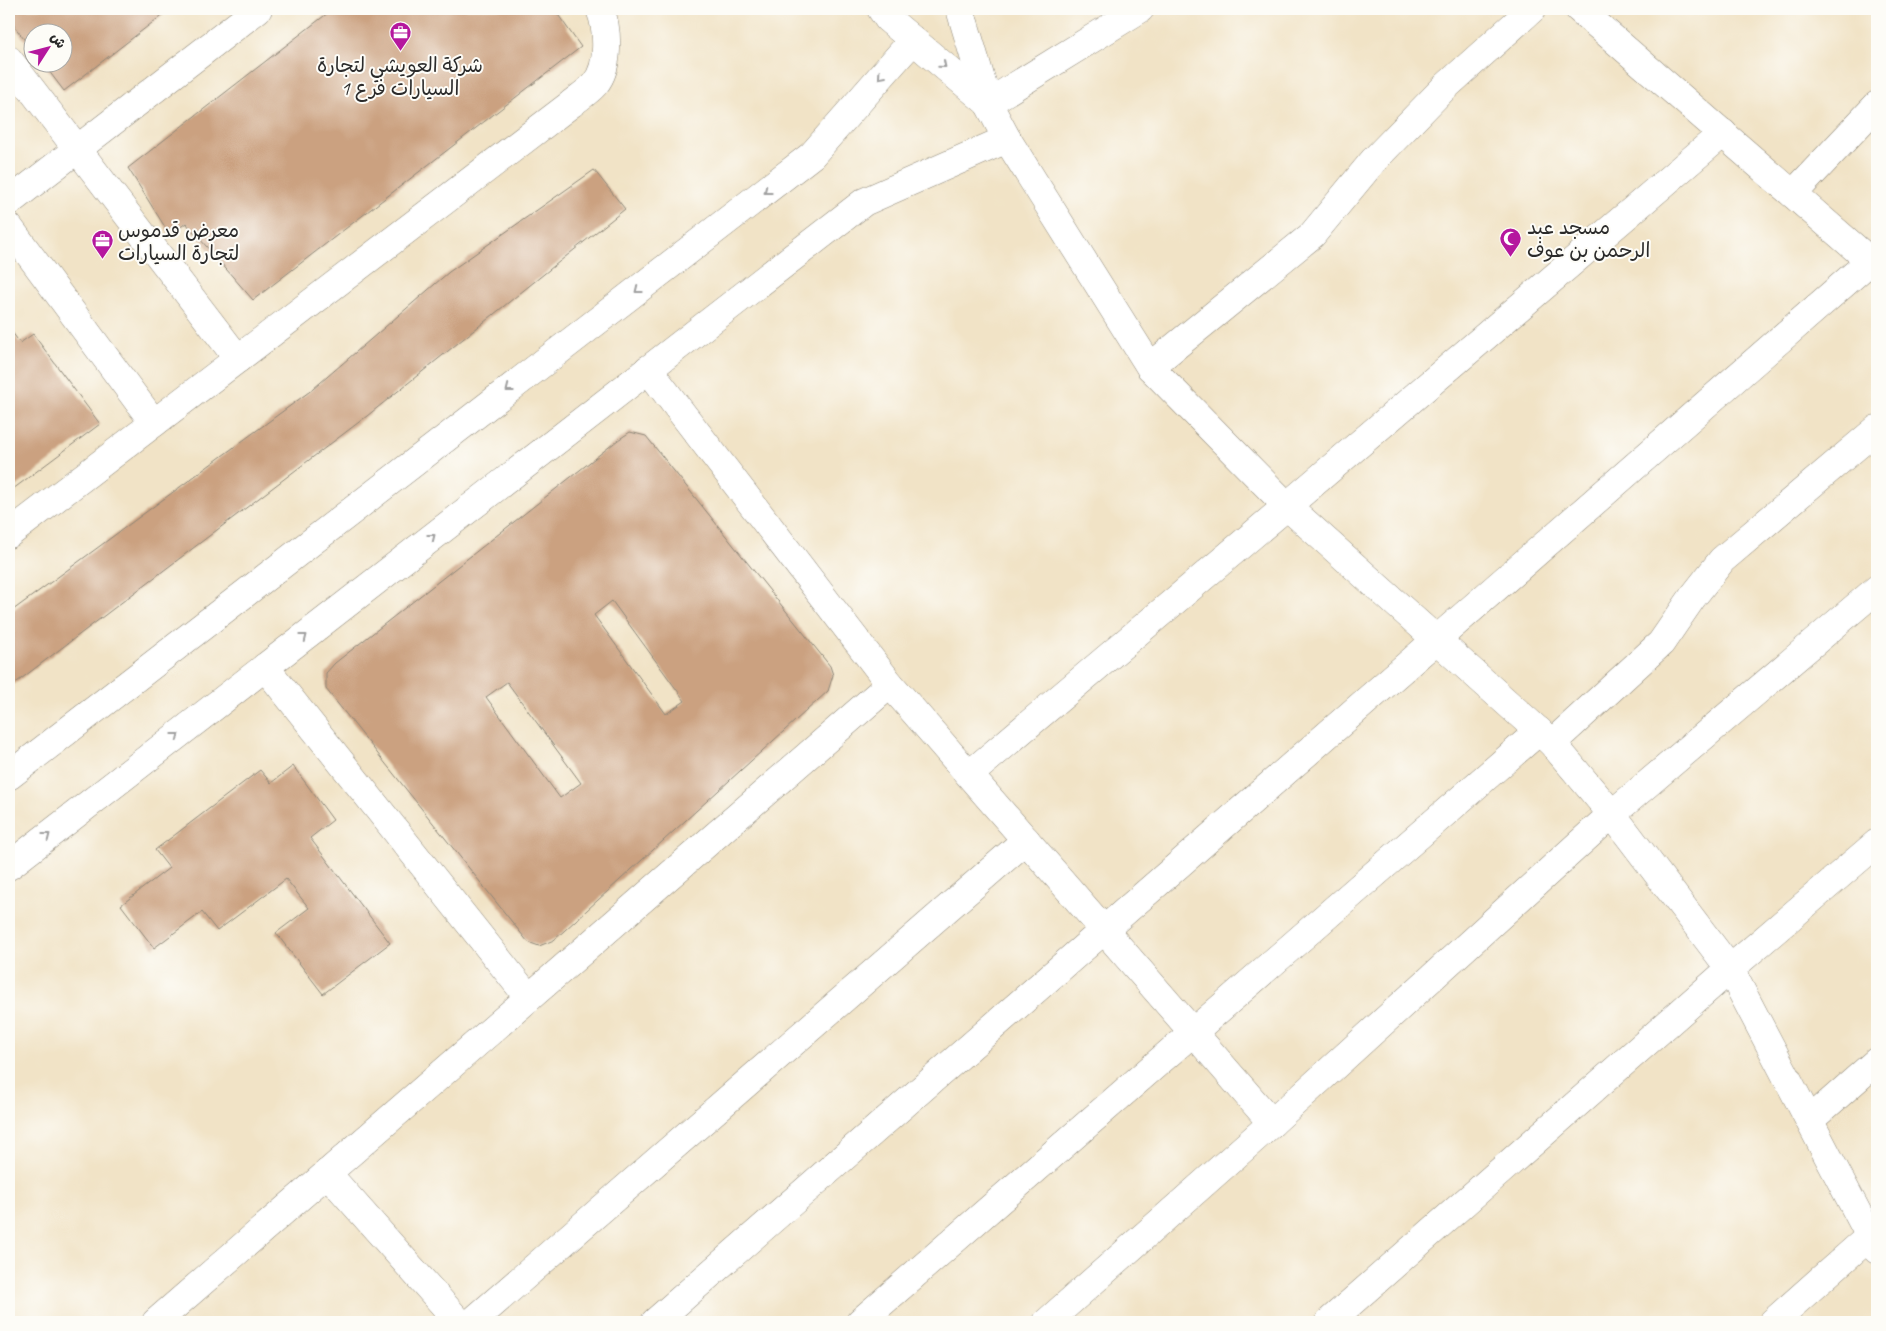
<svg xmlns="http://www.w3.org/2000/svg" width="1886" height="1331" viewBox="0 0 1886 1331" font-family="Caveat,'Playpen Sans Arabic',sans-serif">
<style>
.building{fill:#cba180;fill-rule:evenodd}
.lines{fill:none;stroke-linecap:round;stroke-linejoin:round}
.minor-casing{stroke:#8e8778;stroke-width:29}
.tertiary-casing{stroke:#8e8778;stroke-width:29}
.secondary-casing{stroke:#8e8778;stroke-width:29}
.minor{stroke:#fff;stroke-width:28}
.tertiary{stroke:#fff;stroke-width:28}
.secondary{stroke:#fff;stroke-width:28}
.oneway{stroke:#a0a0a0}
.labels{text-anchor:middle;stroke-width:4;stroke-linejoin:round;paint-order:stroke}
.poi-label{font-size:20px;fill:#2b2b2b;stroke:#fdfcf7;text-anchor:start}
</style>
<rect width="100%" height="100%" fill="#fdfcf7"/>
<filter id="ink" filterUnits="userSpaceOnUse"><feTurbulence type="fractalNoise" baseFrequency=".02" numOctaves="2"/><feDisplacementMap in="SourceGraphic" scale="10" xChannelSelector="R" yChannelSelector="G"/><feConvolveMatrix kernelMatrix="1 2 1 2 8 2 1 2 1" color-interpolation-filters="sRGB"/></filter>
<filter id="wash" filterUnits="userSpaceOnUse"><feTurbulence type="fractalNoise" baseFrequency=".0096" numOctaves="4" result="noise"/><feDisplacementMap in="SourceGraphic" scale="20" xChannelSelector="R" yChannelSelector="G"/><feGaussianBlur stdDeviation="1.12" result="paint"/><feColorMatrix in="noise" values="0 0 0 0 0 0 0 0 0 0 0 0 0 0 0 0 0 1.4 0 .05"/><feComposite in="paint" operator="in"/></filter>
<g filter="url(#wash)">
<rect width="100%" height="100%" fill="#f1e3c6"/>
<g id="blocks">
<g class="building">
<path d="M9 9H170L64 91 42 62H62V32H32V50L9 19Z"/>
<path d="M333 9H554L581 47 253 300 186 223 170 235 128 168Z"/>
<path d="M594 170 625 209 367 416 9 688V613L313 389 449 272Z"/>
<path d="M9 328 20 343 33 334 100 424 9 492Z"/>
<path d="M630 432 646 436 830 666 833 675 828 691 554 940 539 946 528 942 326 689V673L335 663 618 440ZM612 601 685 701 666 714 594 615ZM507 682 581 783 560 798 486 697Z"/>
<path d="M293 766 333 820 310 838 390 943 323 994 276 933 309 908 286 879 217 931 202 912 154 948 121 905 169 868 155 850 260 770 271 783Z"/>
</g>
</g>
</g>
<g filter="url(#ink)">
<use href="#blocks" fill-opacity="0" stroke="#8e8778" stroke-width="1"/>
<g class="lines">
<defs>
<g id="minor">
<path d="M1579 9 1877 267"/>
<path d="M9 60 238 359"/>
<path d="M988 103 1140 9"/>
<path d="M1793 194 1877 105"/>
<path d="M9 202 258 9"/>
<path d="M9 227 154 423"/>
<path d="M1150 367 1312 235 1374 160 1443 89 1532 9"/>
<path d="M648 369 890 684 1272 1123"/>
<path d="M9 534 571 104C578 98 588 92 595 84 610 66 608 29 600 9"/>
<path d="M265 667 529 998"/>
<path d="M1552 743 1661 643 1692 598 1722 560 1877 429"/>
<path d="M970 774 1287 506 1723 133"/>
<path d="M9 776 812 155 913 40"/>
<path d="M9 866 864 202 1007 139"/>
<path d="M1810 1120 1877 1061"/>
<path d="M327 1173 459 1322"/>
<path d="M156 1322 890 684"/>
<path d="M472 1322 1026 840"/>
<path d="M655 1322 1870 261"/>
<path d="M860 1322 1539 731"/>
<path d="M1047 1322 1272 1123 1612 814 1877 589"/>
<path d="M1329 1322 1730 969 1877 843"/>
</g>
<path id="tertiary" d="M1773 1322 1870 1236"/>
<g id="secondary">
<path d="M881 9 888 19 988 103"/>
<path d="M960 9 988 103 1007 139 1150 367 1287 506 1552 743 1612 814 1730 969 1877 1250"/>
</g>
</defs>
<use href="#minor" class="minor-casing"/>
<use href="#tertiary" class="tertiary-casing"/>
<use href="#secondary" class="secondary-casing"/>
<use href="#minor" class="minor"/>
<use href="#tertiary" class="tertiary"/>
<use href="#secondary" class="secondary"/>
</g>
<defs><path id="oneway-chevron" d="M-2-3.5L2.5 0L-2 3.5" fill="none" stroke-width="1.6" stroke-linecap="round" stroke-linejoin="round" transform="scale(1.25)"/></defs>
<g class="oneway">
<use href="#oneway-chevron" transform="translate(943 65) rotate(40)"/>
<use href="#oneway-chevron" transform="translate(881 76) rotate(131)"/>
<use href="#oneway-chevron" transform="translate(767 191) rotate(142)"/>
<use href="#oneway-chevron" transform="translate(638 290) rotate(142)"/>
<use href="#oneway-chevron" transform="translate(509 389) rotate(142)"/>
<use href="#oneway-chevron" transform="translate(432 537) rotate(-38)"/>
<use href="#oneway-chevron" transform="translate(304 637) rotate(-38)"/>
<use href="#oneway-chevron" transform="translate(176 736) rotate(-38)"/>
<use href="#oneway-chevron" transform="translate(47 836) rotate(-38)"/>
</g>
</g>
<defs>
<symbol id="office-pin" viewBox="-11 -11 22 30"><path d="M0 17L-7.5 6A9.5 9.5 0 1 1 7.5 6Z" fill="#b5179e" stroke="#fdfcf7"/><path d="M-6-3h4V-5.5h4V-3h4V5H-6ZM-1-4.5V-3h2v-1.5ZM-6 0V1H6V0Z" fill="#fff"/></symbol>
<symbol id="mosque-pin" viewBox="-11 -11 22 30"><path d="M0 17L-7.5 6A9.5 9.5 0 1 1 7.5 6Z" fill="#b5179e" stroke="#fdfcf7"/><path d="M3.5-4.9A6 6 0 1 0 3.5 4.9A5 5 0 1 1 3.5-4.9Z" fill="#fff"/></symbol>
</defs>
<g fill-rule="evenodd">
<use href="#office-pin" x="388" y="20" width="25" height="34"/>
<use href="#mosque-pin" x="1498" y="226" width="25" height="34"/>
<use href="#office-pin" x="90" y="228" width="25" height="34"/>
</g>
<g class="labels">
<g class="poi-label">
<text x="400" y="72" text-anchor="middle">شركة العويشي لتجارة<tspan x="400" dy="23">السيارات فرع 1</tspan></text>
<text x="1527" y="234">مسجد عبد<tspan x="1527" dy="23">الرحمن بن عوف</tspan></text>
<text x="118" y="237">معرض قدموس<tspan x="118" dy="23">لتجارة السيارات</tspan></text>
</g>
</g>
<rect width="1886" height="1331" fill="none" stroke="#fdfcf7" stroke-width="30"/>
<g transform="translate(48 48) rotate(54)"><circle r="24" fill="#fdfcf7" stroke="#a9a8a5"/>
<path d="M0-4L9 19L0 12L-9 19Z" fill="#b5179e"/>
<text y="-8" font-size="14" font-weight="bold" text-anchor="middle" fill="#2b2b2b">ش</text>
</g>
</svg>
